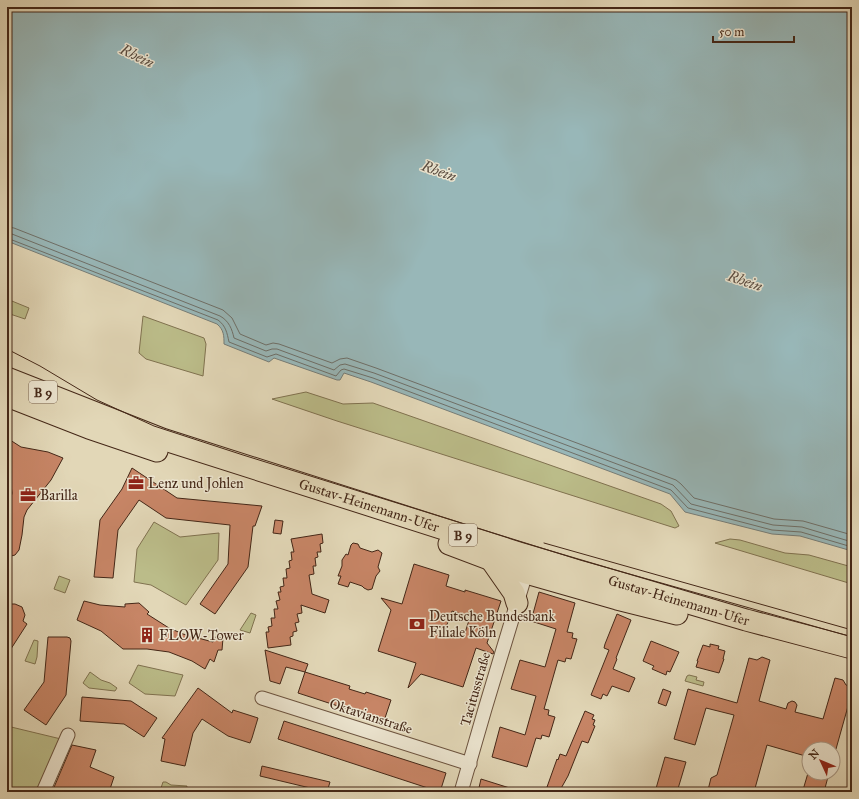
<svg xmlns="http://www.w3.org/2000/svg" width="859" height="799" viewBox="0 0 859 799" font-family="'IM FELL Great Primer',serif">
<style>
.green{fill:#bbbc89;stroke:#807250}
.water{fill:#98b7b8;stroke:#767d78}
.lines{fill:none;stroke-linecap:round;stroke-linejoin:round}
.shore{stroke:#6e6f68;stroke-width:1}
.building{fill:#c78566;stroke:#442717;fill-rule:evenodd}
.minor-casing{stroke:#6c533f;stroke-width:15}
.primary-casing{stroke:#442717;stroke-width:23}
.minor{stroke:#ece5d0;stroke-width:13}
.primary{stroke:#e2d7b7;stroke-width:21}
.tram{stroke:#442717;stroke-width:1}
.labels{text-anchor:middle;stroke-width:3;stroke-linejoin:round;paint-order:stroke}
.shield{fill:#ece5d0;stroke:#76604e;stroke-width:1}
.shield-label{font-size:13px;font-weight:bold;fill:#442717}
.poi-label{font-size:14px;fill:#442717;stroke:#ece5d0;text-anchor:start}
.street-label{font-size:14px;fill:#442717;stroke:#ece5d0}
.water-label{font-size:15px;font-style:italic;fill:#594b3f;stroke:#ece5d0}
</style>
<rect width="100%" height="100%" fill="#e2d7b7"/>
<filter id="stains"><feTurbulence type="fractalNoise" baseFrequency=".005" numOctaves="4"/><feColorMatrix values="0 0 0 0 .2 0 0 0 0 .09 0 0 0 0 .02 0 0 0 .5 -.17"/></filter>
<radialGradient id="worn" r=".72"><stop offset=".6" stop-color="#630" stop-opacity="0"/><stop offset="1" stop-color="#630" stop-opacity=".3"/></radialGradient>
<g class="green">
<path d="M7 299 29 308 25 319 7 313Z"/>
<path d="M143 316 204 338 206 344 203 376 146 359 139 353Z"/>
<path d="M306 392 343 404 373 403 661 504 671 511 679 526 675 528 337 421 272 399Z"/>
<path d="M154 522 180 537 219 533 218 560 186 605 151 585 134 582 137 549Z"/>
<path d="M730 539 740 540 785 553 809 555 852 567V584L715 543Z"/>
<path d="M59 576 70 580 65 593 54 589Z"/>
<path d="M251 613 256 615 250 633 240 630Z"/>
<path d="M34 640 38 641 37 657 35 664 25 661Z"/>
<path d="M138 665 183 675 175 696 145 694 129 683Z"/>
<path d="M90 672 101 680 110 683 117 688 115 691 89 688 83 683Z"/>
<path d="M689 675 697 677 696 680 704 682 703 686 685 681 687 676Z"/>
<path d="M7 726 61 739 39 792H7Z"/>
<path d="M163 782H166L171 785 187 786 186 792 161 788Z"/>
</g>
<path class="water" d="M7 7H852V551L800 536 772 534 685 512 670 494 371 382 344 373 340 380H337L274 358 269 362 224 344C224 336 224 330 217 324L7 241Z"/>
<g class="lines">
<g class="shore">
<path d="M7 227 14 228 223 310 232 318 240 334 266 345 273 343 279 344 332 363 340 359 347 358 376 368 676 480 681 484 694 498 774 519 803 521 852 535"/>
<path d="M7 233 12 234 220 316C229 321 232 329 234 338L266 351 272 349H277L334 370 340 365 345 364 374 373 673 485 691 504 773 525 802 527 852 542"/>
<path d="M7 238 218 320C226 326 227 333 229 342L267 357 276 354 336 376 341 370 344 369 373 378 671 490 688 508 772 530 801 532 852 547"/>
</g>
</g>
<g class="building">
<path d="M7 438 21 447 48 452 63 458 51 480 27 510 24 517 22 535 19 550 15 555 7 557V503L11 498 12 493 11 485 7 478Z"/>
<path d="M132 468 177 498 262 506 255 526H253L248 567 215 614 200 604 228 564 230 525 166 518 139 500 118 530 113 578 94 577 100 520 122 489Z"/>
<path d="M275 520 283 521 281 534 273 533Z"/>
<path d="M322 534 323 543 320 544 321 552H317L318 557 315 558 316 566H313L314 574 309 575 312 594 329 600 325 613 301 605 302 613 297 614 299 622 295 623 297 631 293 632V636L290 637 291 645 268 648 266 632H269L268 627 272 626 271 618H275L274 609H278L276 601 280 600 278 592H281L280 587 284 586 283 578H287L286 569 290 568 289 561 292 560 291 552H294L291 539Z"/>
<path d="M353 543 358 544 360 548 372 552 378 550 382 553 378 567 380 571 376 576 372 589 368 590 364 588 362 586 350 582 348 587 338 584 341 576H338L342 566V560L346 554 348 555 351 545Z"/>
<path d="M414 564 449 575 446 586 465 592V590L501 601 487 643 494 652 493 654 476 648 463 687 421 674 408 688 416 663 378 651 391 610 381 598 402 604ZM452 611 470 617 464 636 445 630Z"/>
<path d="M539 592 575 603 567 632 573 633 572 638 577 639 571 659 566 658 565 662 558 660 544 709 549 710 548 715 555 717 549 737 542 735 541 739 536 738 527 767 492 757 500 727 525 735 536 696 511 689 520 660 545 667 556 629 531 621Z"/>
<path d="M84 601 100 605 125 607V604L139 603 149 612 147 614 169 628 183 634 213 642 214 637 223 638 222 650H218L214 662 210 659 205 669 192 661 169 652 147 649H123L101 631 77 620Z"/>
<path d="M7 604H15L22 607 25 615 23 621 27 624 7 655Z"/>
<path d="M617 614 631 620 616 658 617 659 613 669 635 678 629 692 612 686 607 696 603 694 601 699 591 695 609 650 604 648 605 644Z"/>
<path d="M48 637H67L70 638 71 641 66 695 46 725 24 710 44 682Z"/>
<path d="M651 641 679 652 670 672 667 671 666 675 652 669 654 666 643 661Z"/>
<path d="M710 644 719 646 718 649 725 651 723 659H724L719 673 696 667 698 661H697L703 645 710 647Z"/>
<path d="M265 650 308 664 305 672 350 686 349 689 365 694 366 692 391 700 384 721 298 693 305 672 286 667 280 684 270 681Z"/>
<path d="M762 657 770 660 759 701 786 709 788 703 792 701 795 702 797 705 795 712 823 719 835 678 843 680 846 685 852 687V692L836 749H809V757L767 745 754 792H716L708 790 711 778 717 775 734 715 706 708 695 745 674 739 688 689 737 703 749 658 757 660Z"/>
<path d="M198 688 232 713 233 710 258 718 252 738 250 743 228 736 202 719 193 733 185 766 161 761 165 739 162 738Z"/>
<path d="M663 689 671 692 666 706 658 703Z"/>
<path d="M82 697 131 701 157 718 144 737 124 724 80 721Z"/>
<path d="M585 711 594 715 592 719 595 720 593 725 595 726 588 743 582 741 568 776 559 792 547 787 557 759 558 760 560 754 566 756Z"/>
<path d="M284 721 446 773 440 792 278 739Z"/>
<path d="M72 745 96 750 90 767 114 777 109 792H52Z"/>
<path d="M665 757 686 762 677 792H655Z"/>
<path d="M262 766 330 782 327 792 260 776Z"/>
<path d="M808 773H829L824 792 817 790 812 792 803 790Z"/>
<path d="M481 779 516 790V792H478Z"/>
</g>
<g class="lines">
<defs>
<g id="minor">
<path d="M262 698 470 764"/>
<path d="M43 792 68 735"/>
<path d="M461 792 485 709 526 573"/>
</g>
<g id="primary">
<path id="s1" d="M7 378 162 439 519 553 746 620 852 648"/>
<path d="M7 396 89 428 157 451"/>
<path d="M449 544 526 573 617 599 677 614"/>
<path d="M491 560 514 593 517 603"/>
</g>
</defs>
<use href="#minor" class="minor-casing"/>
<use href="#primary" class="primary-casing"/>
<use href="#minor" class="minor"/>
<use href="#primary" class="primary"/>
<g class="tram">
<path d="M7 349 40 366 97 400 154 426 243 455 580 560 852 637"/>
<path d="M544 543 852 630"/>
</g>
</g>
<defs>
<symbol id="office-bare" viewBox="-9 -9 18 18"><path d="M-6-3h4V-5.5h4V-3h4V5H-6ZM-1-4.5V-3h2v-1.5ZM-6 0V1H6V0Z" fill="#8f2418" stroke="#ece5d0" stroke-width="2.5" paint-order="stroke"/></symbol>
<symbol id="bank-bare" viewBox="-9 -9 18 18"><path d="M-6-4H6V4H-6ZM0-2.3a2.3 2.3 0 1 0 0 4.6a2.3 2.3 0 1 0 0-4.6Z" fill="#8f2418" stroke="#ece5d0" stroke-width="2.5" paint-order="stroke"/></symbol>
<symbol id="building-bare" viewBox="-9 -9 18 18"><path d="M-4-6H4V6H1V3H-1V6H-4ZM-2.5-4.3h1.7v1.8h-1.7ZM.8-4.3h1.7v1.8H.8ZM-2.5-1h1.7V.8h-1.7ZM.8-1h1.7V.8H.8Z" fill="#8f2418" stroke="#ece5d0" stroke-width="2.5" paint-order="stroke"/></symbol>
</defs>
<g fill-rule="evenodd">
<use href="#office-bare" x="125" y="472" width="22" height="22"/>
<use href="#office-bare" x="17" y="484" width="22" height="22"/>
<use href="#bank-bare" x="406" y="613" width="22" height="22"/>
<use href="#building-bare" x="136" y="624" width="22" height="22"/>
</g>
<g class="labels">
<g class="shield">
<rect x="29" y="381" width="28" height="22" rx="3"/>
<rect x="449" y="524" width="28" height="22" rx="3"/>
</g>
<g class="shield-label">
<text x="43" y="397">B 9</text>
<text x="463" y="540">B 9</text>
</g>
<g class="poi-label">
<text x="148" y="488">Lenz und Johlen</text>
<text x="40" y="500">Barilla</text>
<text x="429" y="621">Deutsche Bundesbank<tspan x="429" dy="16">Filiale Köln</tspan></text>
<text x="159" y="640">FLOW-Tower</text>
</g>
<g class="street-label">
<text dy="5" stroke="none"><textPath href="#s1" startOffset="384">Gustav-Heinemann-Ufer</textPath></text>
<text dy="5" stroke="none"><textPath href="#s1" startOffset="708">Gustav-Heinemann-Ufer</textPath></text>
<text transform="translate(475 689) rotate(-74)" y="5">Tacitusstraße</text>
<text transform="translate(371 716) rotate(18)" y="5">Oktavianstraße</text>
</g>
<g class="water-label">
<text transform="translate(137 56) rotate(26)" y="5">Rhein</text>
<text transform="translate(439 171) rotate(20)" y="5">Rhein</text>
<text transform="translate(745 281) rotate(19)" y="5">Rhein</text>
</g>
</g>
<rect width="859" height="799" fill="none" stroke="#e2d7b7" stroke-width="24"/>
<rect x="8" y="8" width="843" height="783" fill="none" stroke="#442717" stroke-width="2"/>
<rect x="12" y="12" width="835" height="775" fill="none" stroke="#442717"/>
<g transform="translate(821 761) rotate(314)"><circle r="19" fill="#ece5d0" stroke="#a99986"/>
<path d="M0-3L7 15L0 10L-7 15Z" fill="#8f2418"/>
<text y="-6" font-size="11" font-weight="bold" text-anchor="middle" fill="#442717">N</text>
</g>
<path d="M713 36v6h81v-6" fill="none" stroke="#442717" stroke-width="2"/>
<text x="719" y="36" font-size="12" fill="#442717" stroke="#ece5d0" stroke-width="3" paint-order="stroke">50 m</text>
<rect width="100%" height="100%" filter="url(#stains)"/>
<rect width="100%" height="100%" fill="url(#worn)"/>
</svg>
